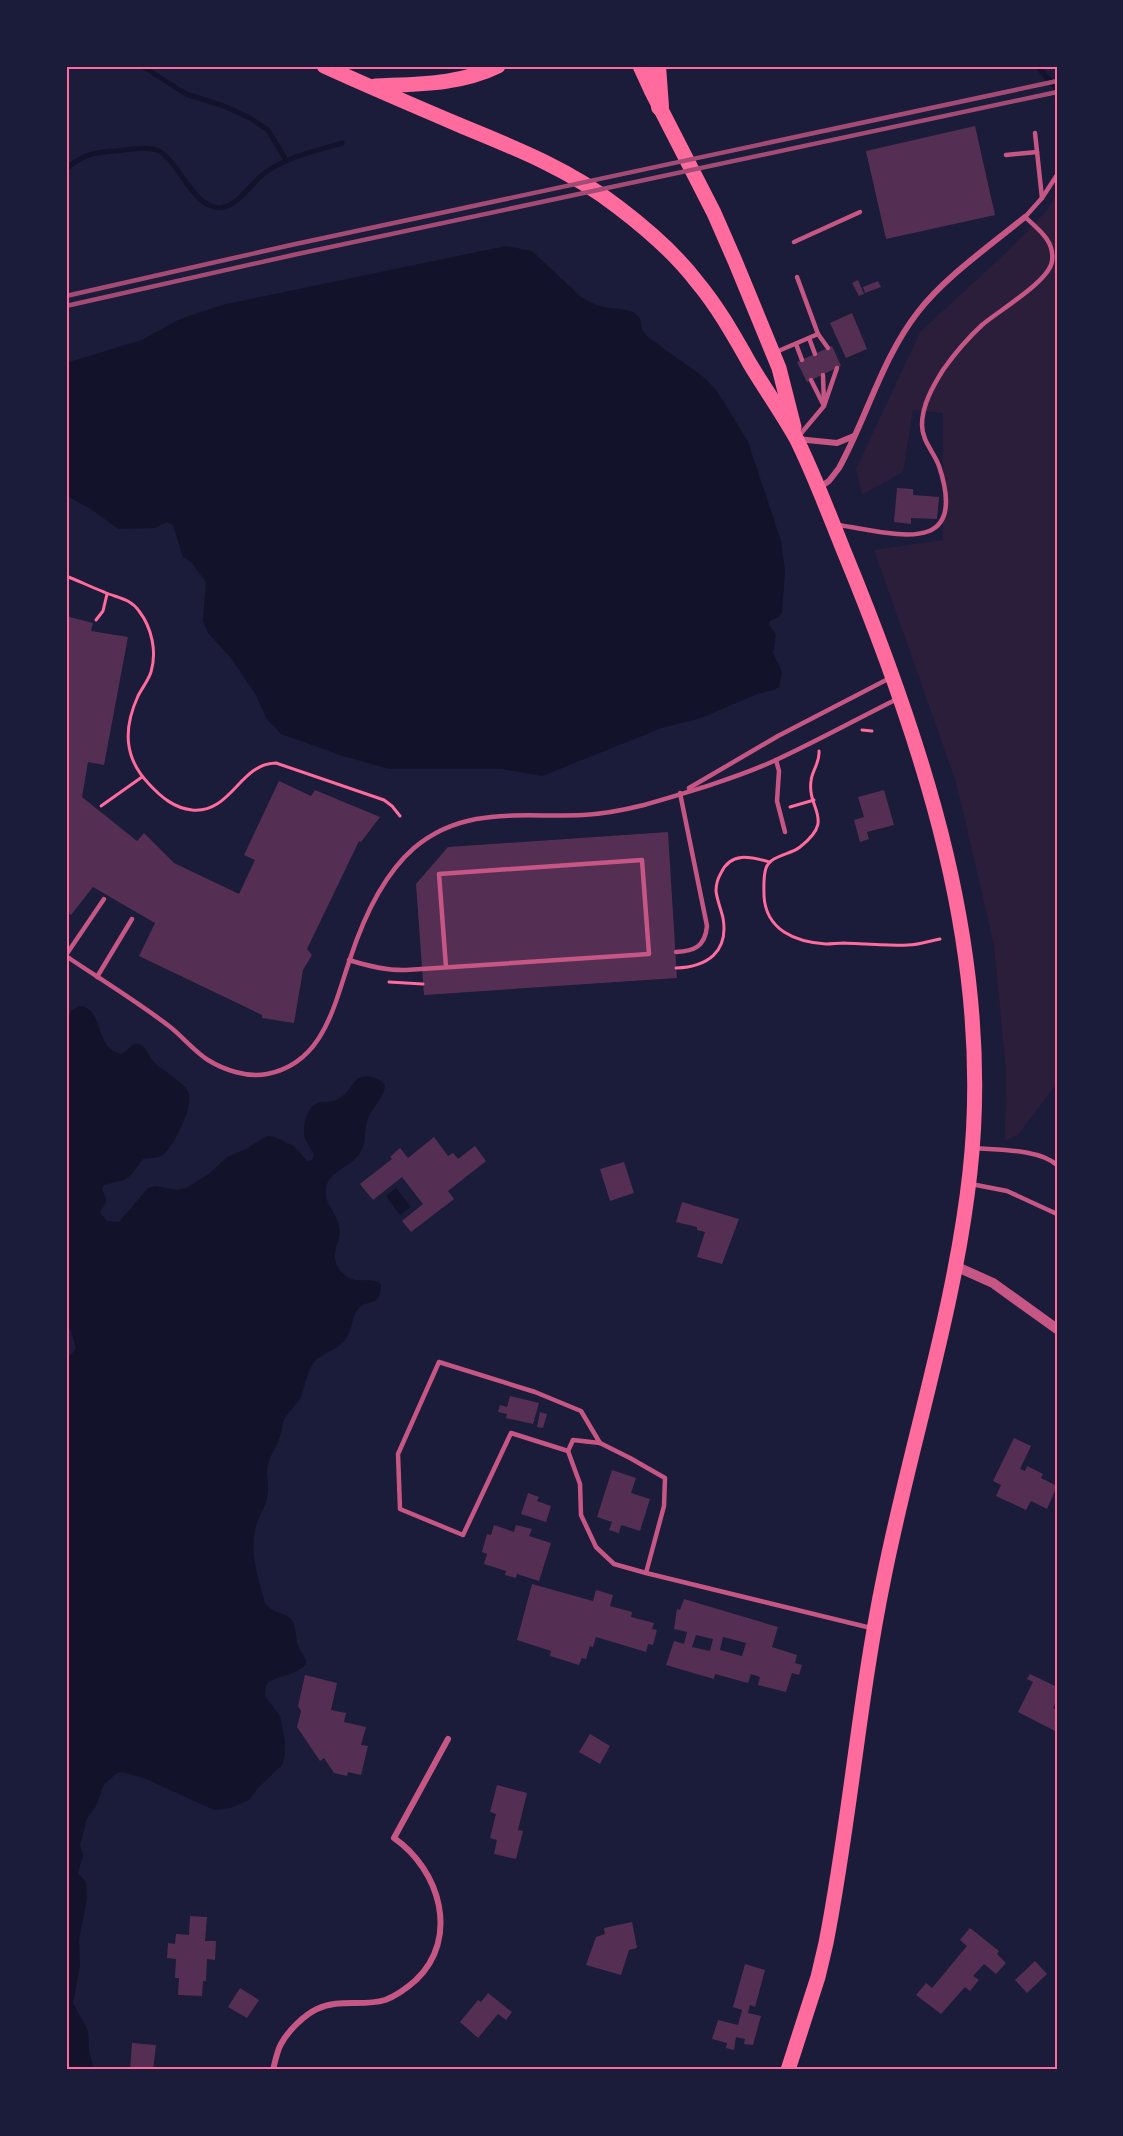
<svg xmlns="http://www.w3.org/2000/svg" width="1123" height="2136" viewBox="0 0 1123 2136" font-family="'PT Sans',sans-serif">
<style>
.green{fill:#2a1e3b}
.water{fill:#12122b}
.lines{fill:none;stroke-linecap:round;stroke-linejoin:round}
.stream{stroke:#12122b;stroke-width:5}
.building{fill:#542f53;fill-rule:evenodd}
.path{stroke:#ff6b9d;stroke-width:3}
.service{stroke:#c65784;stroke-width:4.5}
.minor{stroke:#c65784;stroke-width:6}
.tertiary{stroke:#c65784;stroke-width:10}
.primary{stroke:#ff6b9d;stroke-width:15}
.motorway{stroke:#ff6b9d;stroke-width:18}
.rail{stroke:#a44b75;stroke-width:4.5}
.neatline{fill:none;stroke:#ff6b9d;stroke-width:2}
</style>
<rect width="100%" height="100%" fill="#1b1b3a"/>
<path class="green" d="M1057 194V1083L1018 1135 1005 1141 1006 1072 994 945 956 782 874 550 943 540V413L913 410 903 472 862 495 856 469 920 332 1011 248 1048 209Z"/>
<g class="water">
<path d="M506 246 532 251 581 297C588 301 595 305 603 307 621 311 642 305 642 330L648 337 706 379 719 394 748 442 781 541 785 571 782 613 779 617 770 621 769 625 776 634 773 653 782 672 779 687 774 690 757 694 701 718 662 728 542 776 502 769H390L343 756 281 734 266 718 256 695 231 658 208 633 203 621 206 582 192 563 183 557 173 525 167 522 154 528 119 529 89 508 67 496 66 363 142 340 180 319 222 305Z"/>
<path d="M79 1006C105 1007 94 1051 122 1054 127 1051 131 1044 137 1044 147 1045 149 1058 156 1064 163 1071 187 1084 189 1094 193 1107 173 1150 161 1156 156 1158 149 1158 143 1159L131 1175 124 1180 104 1185 102 1189C103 1193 106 1196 106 1200 107 1204 101 1208 100 1213L107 1221 119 1222 148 1188 155 1186 177 1190 186 1188 209 1174 227 1157 246 1149 267 1136 275 1137 294 1146 307 1161 312 1160 314 1154C311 1149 307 1143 305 1138 302 1127 306 1109 316 1104 323 1100 331 1104 338 1099 354 1091 353 1070 374 1078 380 1080 382 1081 385 1086 383 1101 370 1108 367 1122 363 1136 368 1147 354 1160 345 1168 328 1174 326 1188 323 1204 339 1215 340 1231 340 1245 328 1254 340 1270 355 1289 368 1274 381 1284 381 1308 369 1298 359 1308 350 1317 354 1333 341 1344 333 1351 321 1354 314 1362 306 1373 306 1384 301 1396 297 1406 287 1412 283 1422 282 1427 282 1432 280 1436 277 1446 270 1454 268 1465 265 1476 270 1486 267 1497 266 1506 260 1514 257 1523 248 1550 258 1577 265 1603 271 1613 281 1611 290 1618 297 1625 295 1637 298 1646 301 1653 306 1656 306 1664 295 1675 283 1675 270 1681L266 1685 265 1696 280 1716 285 1742V1755L282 1765 258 1788 249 1800 230 1808 214 1810 146 1779 123 1772 117 1773 104 1784 96 1806 87 1818 80 1845 83 1855 78 1873 86 1882 87 1898 79 1940 80 1965 73 2003 88 2031 89 2051 94 2070H66V1357L72 1354 76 1348 71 1331 66 1328V1023L71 1011Z"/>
<path d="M396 1188 411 1207 400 1215 386 1196Z"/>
</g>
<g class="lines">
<g class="stream">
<path d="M142 66 186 94 224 106 250 118 268 130 286 160"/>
<path d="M1037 66 1057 89"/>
<path d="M66 169C82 155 94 152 116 151 130 150 148 145 161 152 180 164 196 214 224 207 241 203 251 182 266 172 289 156 316 151 342 143"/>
</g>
</g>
<g class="building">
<path d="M975 126 995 215 886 239 866 151Z"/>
<path d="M858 280 864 294 859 296 852 283Z"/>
<path d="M878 281 881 287 865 293 863 287Z"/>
<path d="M852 313 867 349 846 358 830 323Z"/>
<path d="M832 346 841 366 807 382 797 362Z"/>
<path d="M897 488 913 489V495L939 497 937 519 911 518V524L894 522Z"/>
<path d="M66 616 93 623 91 631 128 637 104 765 88 762 82 797 137 841 144 833 174 863 239 894 255 860 244 855 279 781 311 796 315 790 380 817 361 842 359 841 307 949 312 955 303 970 294 1023 262 1018V1015L139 956 155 923 93 887 71 915 66 911Z"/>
<path d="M884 790 894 825 867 832 869 839 860 842 854 820 864 817 858 797Z"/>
<path d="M668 832 677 978 424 995 416 884 448 847Z"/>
<path d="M434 1137 448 1156 453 1153 458 1159 475 1146 486 1161 448 1191 454 1199 411 1232 402 1221 423 1204 402 1177 373 1200 360 1184 392 1159 390 1157 400 1148 408 1158Z"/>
<path d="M624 1162 634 1193 610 1201 600 1169Z"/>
<path d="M682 1202 739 1219 722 1264 697 1257 705 1232 697 1230V1227L676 1222Z"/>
<path d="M510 1396 539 1403 533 1424 506 1418 507 1414 498 1412 500 1405 507 1407Z"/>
<path d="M540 1412 547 1414 543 1428 537 1427Z"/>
<path d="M1014 1438 1031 1446 1020 1469 1025 1471 1027 1466 1043 1474 1041 1478 1057 1486 1047 1509 1031 1501 1026 1510 996 1496 1001 1485 993 1481Z"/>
<path d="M612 1470 636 1478 631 1493 650 1499 640 1531 621 1525 619 1533 609 1530 612 1522 597 1517Z"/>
<path d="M528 1493 539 1497 537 1501 551 1506 546 1522 521 1514Z"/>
<path d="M494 1525 514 1532 516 1525 532 1529 529 1536 551 1543 539 1581 517 1574 516 1578 505 1575 506 1571 484 1564 487 1554 482 1552 487 1534 491 1535Z"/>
<path d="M532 1584 593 1601 596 1590 613 1595 610 1606 632 1612 631 1617 654 1623 652 1629 657 1630 653 1645 648 1644 646 1652 596 1637 593 1647 590 1646 586 1659 582 1658 579 1665 550 1656 551 1651 517 1640Z"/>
<path d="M684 1599 778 1627 772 1647 797 1655 795 1663 802 1665 799 1675 792 1673 786 1692 758 1685 760 1677 751 1674 748 1683 715 1674 714 1679 666 1665 674 1641 684 1644 687 1632 674 1629 677 1609 680 1610ZM696 1635 713 1639 710 1651 692 1647ZM723 1637 746 1643 742 1656 720 1650Z"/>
<path d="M1030 1674 1057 1687V1700L1053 1708 1057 1710V1732L1018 1712 1033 1682 1027 1679Z"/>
<path d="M305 1675 337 1683 331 1710 346 1713 344 1722 366 1727 361 1745 368 1746 361 1775 348 1772 347 1776 334 1773 324 1758 320 1761 297 1727 301 1711 298 1706Z"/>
<path d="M590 1734 610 1746 600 1764 579 1752Z"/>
<path d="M497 1785 527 1793 518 1830 523 1831 516 1859 494 1854 497 1840 490 1838 496 1814 490 1812Z"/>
<path d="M190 1916 207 1917 205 1941H216L215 1960 207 1959 206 1981H203L202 1996 178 1995 179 1978H175L176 1959 167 1958 168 1943 175 1944 176 1934 189 1935Z"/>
<path d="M632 1922 637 1948 629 1950 621 1975 586 1965 596 1937 605 1934 604 1928Z"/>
<path d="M970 1928 999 1951 997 1954 1006 1963 996 1974 984 1964 973 1976 979 1980 970 1991 965 1987 941 2014 916 1995 926 1983 932 1988 967 1946 960 1940Z"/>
<path d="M1035 1961 1047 1974 1027 1993 1015 1980Z"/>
<path d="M745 1964 765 1970 755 2007 750 2005 748 2013 761 2016 753 2045 744 2044 745 2039 736 2037 734 2050 726 2048 727 2043 712 2039 718 2020 738 2025 742 2010 733 2007Z"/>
<path d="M240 1988 259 2000 247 2018 228 2007Z"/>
<path d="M488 1993 512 2012 506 2020 498 2014 478 2038 460 2022 478 2000 481 2002Z"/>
<path d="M132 2043 156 2045 153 2070H130Z"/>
</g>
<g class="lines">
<g class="path">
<path d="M66 576C79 581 91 587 104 592 117 598 130 598 139 611 152 628 157 652 151 672 148 681 142 688 138 696 123 729 124 758 149 784 161 797 174 808 192 810 231 814 240 763 276 763L384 800 392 806 400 816"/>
<path d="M96 620 103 611 107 594"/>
<path d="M862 730 872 731"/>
<path d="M819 751C820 763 812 770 811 781 807 810 836 819 800 847 790 855 771 855 766 868 763 877 764 887 764 896 766 930 795 942 826 944 832 944 838 943 844 943 865 944 887 946 908 945 919 945 929 941 940 939"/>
<path d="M101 806 142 777"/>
<path d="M790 807 814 800"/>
<path d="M676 968C707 967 729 952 723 918 721 909 717 900 716 891 716 884 718 878 721 873 731 851 751 857 770 862"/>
<path d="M389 982 423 984"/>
</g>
<g class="service">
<path d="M1035 133 1042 198"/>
<path d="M1006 155 1037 152"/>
<path d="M794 242 860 212"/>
<path d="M818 334 828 348"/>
<path d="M809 338 815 354"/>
<path d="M796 344 802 360"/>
<path d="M776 352 818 334 797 277"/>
<path d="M823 375 824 404"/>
<path d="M811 380 823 404"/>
<path d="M798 437 824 406 837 368"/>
<path d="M838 525C893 533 970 559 939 466 934 452 922 441 922 425 922 405 933 386 943 370 955 353 968 338 982 325 998 311 1050 281 1052 261 1055 241 1038 229 1025 217L1042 198 1057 175"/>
<path d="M776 760 779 771 777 801 785 832"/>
<path d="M689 788 778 736 890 678"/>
<path d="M676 952C694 951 705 947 707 926L680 793"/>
<path d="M66 955 104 899"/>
<path d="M66 956C100 979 136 1001 169 1026 182 1036 194 1051 208 1060 224 1070 248 1078 267 1074 324 1063 334 1005 350 959 363 919 382 876 414 848 465 805 522 818 583 815 603 814 624 810 644 805 685 793 737 778 776 760 817 741 857 719 897 699"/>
<path d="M349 960C368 966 387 971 406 970L649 954 642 860 439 874 446 967"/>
<path d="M97 977 132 919"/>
<path d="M975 1148C998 1150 1039 1149 1057 1165"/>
<path d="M971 1184 1007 1191 1057 1214"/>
<path d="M568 1451 511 1433 463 1535 400 1509 398 1454 439 1362 535 1392 581 1411 600 1443"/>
<path d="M646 1573 664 1506 665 1478 630 1458 600 1443 573 1440 568 1451 580 1484 581 1515 596 1547 614 1564 646 1573 871 1628"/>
</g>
<g class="minor">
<path d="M797 439 837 443 854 436"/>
<path d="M820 487 829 481 839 468C867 417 882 358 918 312 945 277 991 245 1025 217"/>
<path d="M273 2070C275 2062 277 2051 281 2044 288 2031 304 2015 317 2009 340 1998 362 2007 385 2000 396 1996 407 1988 416 1980 460 1938 440 1870 394 1838L448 1739"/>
</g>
<path class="tertiary" d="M955 1266 993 1283 1057 1329"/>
<g class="primary">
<path d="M324 66C370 87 417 107 464 127 518 149 572 171 618 207 647 229 675 253 697 282 718 307 734 336 750 364 765 389 782 413 796 438 814 474 828 512 843 549 924 745 994 956 970 1172 955 1309 911 1442 884 1577 859 1698 850 1821 826 1943L818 1977 788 2070"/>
<path d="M640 66 651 90 714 213 735 261 779 368 794 427"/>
<path d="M375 86C417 84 459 85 498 66"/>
</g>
<path class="motorway" d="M657 66 660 107"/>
<g class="rail">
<path d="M66 296 291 245 1057 81"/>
<path d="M66 306 293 255 1057 92"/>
</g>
</g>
<rect width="1123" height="2136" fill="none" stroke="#1b1b3a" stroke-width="135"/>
<rect x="68" y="68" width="988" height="2000" class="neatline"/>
</svg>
